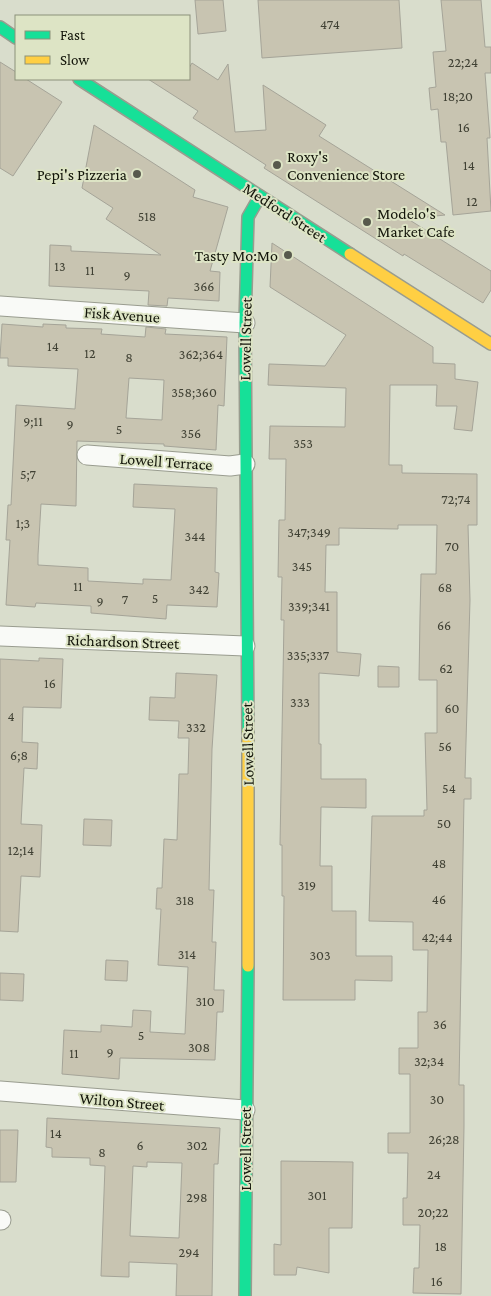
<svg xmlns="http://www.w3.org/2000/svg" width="491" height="1296" viewBox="0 0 491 1296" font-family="'Crimson Pro',serif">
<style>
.building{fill:#c8c4b1;stroke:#a5a498;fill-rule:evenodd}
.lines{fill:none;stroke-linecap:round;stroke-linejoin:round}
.street-casing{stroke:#999c8f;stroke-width:21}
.fast-casing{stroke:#999c8f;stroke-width:14}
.slow-casing{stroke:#999c8f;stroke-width:14}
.street{stroke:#f9faf7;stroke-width:19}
.fast{stroke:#16e098;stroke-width:11}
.slow{stroke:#ffcf43;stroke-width:11}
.poi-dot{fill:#585a4d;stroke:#dde4c5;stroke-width:2}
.labels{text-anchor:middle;stroke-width:4;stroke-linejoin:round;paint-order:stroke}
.number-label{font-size:14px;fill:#404134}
.poi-label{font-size:16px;fill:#121409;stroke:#dde4c5;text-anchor:start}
.street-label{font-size:16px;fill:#121409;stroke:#dde4c5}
</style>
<rect width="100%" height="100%" fill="#d9ddcc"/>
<g class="building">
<path d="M195 0H223L226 31 198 34Z"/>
<path d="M258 0H399L402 48 262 58Z"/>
<path d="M441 0H481L485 47H491V73H485L490 138H487L491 211 453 215 446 142H441L438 109 431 110 429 88 436 87 433 52 446 51Z"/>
<path d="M0 62 16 72V79H26L62 102 13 176 0 168Z"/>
<path d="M192 63 218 80 228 64 235 132 266 130 263 85 326 125 319 136 445 215 408 219 491 271V290L483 303 404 254 403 256 264 168 266 165 193 118 198 111 148 79H189V68Z"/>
<path d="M94 125 195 190 193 197 228 207 210 271 220 272 219 301 168 298 167 306 148 305 149 291 49 286 50 245 71 246V251L161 255 106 219 113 208 82 188Z"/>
<path d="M272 243 433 347V363L455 364V379L478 382 472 431 454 429 457 406H436L437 385H390L389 465H402V473L477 474V525H468L470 600 465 778H471V799H464L459 1085H464V1126L461 1294 413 1293 414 1268H419L420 1225H403V1198H407L408 1153H388V1133H410V1074H399V1048H418V1012H427L428 950H413V922L369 921 372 816H424V810H427L425 733H437V680H419L420 616 421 574H436L437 525H398V529L339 528V545H326L325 592H337V652L361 654 359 676 319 673V744H321V779H366V808L321 807 320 866H332V911H356V956H392V981L355 980V1000H283L284 896H282V845H280L284 620H281L282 577H278L279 520H285L286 459H269L270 426 345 427 346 388 268 385 269 364 325 366 346 335 270 287Z"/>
<path d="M2 324 43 327V324L66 325V328L102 329 101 334 145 337 146 327 166 329 165 334 227 337 224 406 218 405 216 450 164 446V444L77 441 76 506 41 504 38 555V565L88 568V581L143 584V579L171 580 175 509 133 507 134 484 217 488 215 572 219 573 217 607 167 605 166 619 91 613V606L36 603 35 607 6 605 10 540H6L8 505H11L16 405 75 409 78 369 8 366V358H0ZM129 378 164 380 162 420 126 418Z"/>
<path d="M39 658 63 659 61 708 23 707 22 742 38 743 37 769 24 768 21 824 42 825 40 877 21 876 18 932 0 931V659L39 661Z"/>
<path d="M378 666 399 667V687H378Z"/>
<path d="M176 673 217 675 212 749 209 890H214L212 942H216L214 990H224L223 1012H217L215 1060 120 1058 119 1079 62 1074 64 1030 101 1032V1025L132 1027 133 1010 151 1011 150 1032 185 1034 188 967 158 965 161 909H156L157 888H162L164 839 177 840 179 774H188L189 738H178L179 721 149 720 150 697 175 698Z"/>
<path d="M84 819 112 820 111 846 83 845Z"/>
<path d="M106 960 128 961 127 981 105 980Z"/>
<path d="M0 973 24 974 23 1001 0 1000Z"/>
<path d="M47 1118 220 1128 218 1164H214L212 1296H176L177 1264 129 1262V1277L101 1276 105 1166 90 1165V1158L52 1157V1148L46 1147ZM147 1162 182 1163 179 1238 130 1236 133 1166 147 1167Z"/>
<path d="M0 1130H18L16 1182H0Z"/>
<path d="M281 1161 353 1162 352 1228H329V1273L297 1267 296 1275H274V1244L281 1245Z"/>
</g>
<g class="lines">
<defs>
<g id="street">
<path d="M0 306 245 323"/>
<path d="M87 455 230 466 245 464"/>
<path d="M0 636 245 646"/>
<path d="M0 1091 245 1110"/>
<path d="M0 1220H1"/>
</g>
<g id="fast">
<path d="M0 27 16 38"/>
<path d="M79 79 350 254"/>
<path d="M248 731 245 323 248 217 260 196"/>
<path d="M245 1296 248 966"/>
</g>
<g id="slow">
<path d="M350 254 491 344"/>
<path d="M248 966V731"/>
</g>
</defs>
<use href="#street" class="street-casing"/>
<use href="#fast" class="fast-casing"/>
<use href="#slow" class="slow-casing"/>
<use href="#street" class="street"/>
<use href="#fast" class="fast"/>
<use href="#slow" class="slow"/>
</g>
<g class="poi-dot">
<circle cx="277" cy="165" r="5"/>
<circle cx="137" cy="174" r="5"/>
<circle cx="367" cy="222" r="5"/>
<circle cx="288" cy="255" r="5"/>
</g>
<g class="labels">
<g class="number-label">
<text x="330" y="29">474</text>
<text x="463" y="67">22;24</text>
<text x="458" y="101">18;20</text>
<text x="464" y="132">16</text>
<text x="469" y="170">14</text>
<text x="472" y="206">12</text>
<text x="147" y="221">518</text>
<text x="60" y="271">13</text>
<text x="90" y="275">11</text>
<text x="127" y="280">9</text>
<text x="204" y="291">366</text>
<text x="53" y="351">14</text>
<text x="90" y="358">12</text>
<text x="201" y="359">362;364</text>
<text x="129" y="362">8</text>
<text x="194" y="397">358;360</text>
<text x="33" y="426">9;11</text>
<text x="70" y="429">9</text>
<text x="119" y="434">5</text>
<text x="191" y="438">356</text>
<text x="303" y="448">353</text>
<text x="28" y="479">5;7</text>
<text x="456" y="504">72;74</text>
<text x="23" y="528">1;3</text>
<text x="309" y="537">347;349</text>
<text x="195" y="541">344</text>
<text x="452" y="551">70</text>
<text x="302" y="571">345</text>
<text x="78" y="591">11</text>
<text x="445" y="592">68</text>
<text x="199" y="594">342</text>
<text x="155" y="603">5</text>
<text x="125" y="604">7</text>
<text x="100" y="606">9</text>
<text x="309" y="611">339;341</text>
<text x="444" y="630">66</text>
<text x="308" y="660">335;337</text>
<text x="446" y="673">62</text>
<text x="50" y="688">16</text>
<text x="300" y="707">333</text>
<text x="452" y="713">60</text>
<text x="11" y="721">4</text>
<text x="196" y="732">332</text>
<text x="445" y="751">56</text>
<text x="19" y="760">6;8</text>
<text x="449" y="793">54</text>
<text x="444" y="828">50</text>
<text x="21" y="855">12;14</text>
<text x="439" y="868">48</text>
<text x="307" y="890">319</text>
<text x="439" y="904">46</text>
<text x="185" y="905">318</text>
<text x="437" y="942">42;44</text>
<text x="187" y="959">314</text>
<text x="320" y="960">303</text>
<text x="205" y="1006">310</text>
<text x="440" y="1029">36</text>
<text x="141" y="1040">5</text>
<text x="199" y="1052">308</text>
<text x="110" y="1057">9</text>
<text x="74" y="1058">11</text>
<text x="429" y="1066">32;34</text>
<text x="437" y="1104">30</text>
<text x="56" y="1138">14</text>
<text x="444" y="1144">26;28</text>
<text x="140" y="1150">6</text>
<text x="197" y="1150">302</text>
<text x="102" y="1157">8</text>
<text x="434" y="1179">24</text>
<text x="317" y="1200">301</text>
<text x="197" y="1202">298</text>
<text x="433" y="1217">20;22</text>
<text x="441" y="1251">18</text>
<text x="189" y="1257">294</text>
<text x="437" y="1286">16</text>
</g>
<g class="poi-label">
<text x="287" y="162">Roxy's<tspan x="287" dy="18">Convenience Store</tspan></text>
<text x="127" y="180" text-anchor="end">Pepi's Pizzeria</text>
<text x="377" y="219">Modelo's<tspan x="377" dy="18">Market Cafe</tspan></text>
<text x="278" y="261" text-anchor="end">Tasty Mo:Mo</text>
</g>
<g class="street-label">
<text transform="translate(285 212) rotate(33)" y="6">Medford Street</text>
<text transform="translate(122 314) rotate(4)" y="6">Fisk Avenue</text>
<text transform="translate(245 339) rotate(-89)" y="6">Lowell Street</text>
<text transform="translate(166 461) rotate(4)" y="6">Lowell Terrace</text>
<text transform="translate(123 641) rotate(2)" y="6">Richardson Street</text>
<text transform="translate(247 744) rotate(-91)" y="6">Lowell Street</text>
<text transform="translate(122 1101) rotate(5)" y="6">Wilton Street</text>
<text transform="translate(245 1149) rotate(-90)" y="6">Lowell Street</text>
</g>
</g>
<rect x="15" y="15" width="175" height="65" fill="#dde4c5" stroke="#8c917a"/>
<rect x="25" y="31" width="25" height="8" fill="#16e098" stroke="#8c917a"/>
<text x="60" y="40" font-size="15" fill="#121409">Fast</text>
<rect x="25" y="56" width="25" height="8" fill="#ffcf43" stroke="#8c917a"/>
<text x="60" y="65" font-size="15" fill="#121409">Slow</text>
</svg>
